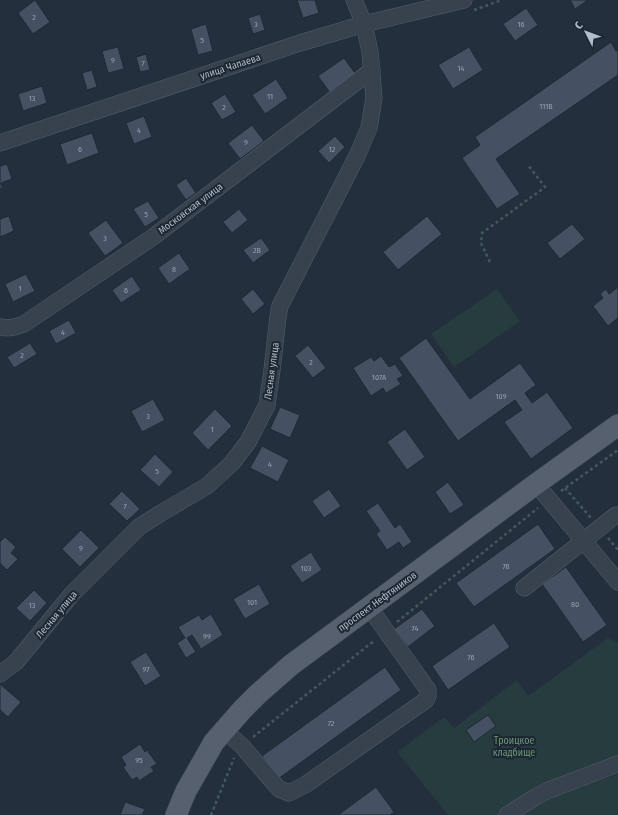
<svg xmlns="http://www.w3.org/2000/svg" width="618" height="815" viewBox="0 0 618 815" font-family="'Fira Sans Condensed',sans-serif">
<style>
.green{fill:#263c3f}
.building{fill:#455162;stroke:#1f2835}
.lines{fill:none;stroke-linecap:round;stroke-linejoin:round}
.minor-casing{stroke:#565f6c;stroke-width:17}
.major-casing{stroke:#414a57;stroke-width:22}
.path{stroke:#44595c;stroke-width:2.5;stroke-dasharray:3 3;stroke-linecap:butt}
.minor{stroke:#38414e;stroke-width:16}
.major{stroke:#56606e;stroke-width:21}
.labels{text-anchor:middle;stroke-width:4;stroke-linejoin:round;paint-order:stroke}
.number-label{font-size:8px;fill:#98a1af}
.street-label{font-size:10px;fill:#b4bcc9;stroke:#1d2633}
.park-label{font-size:10px;fill:#6b9a76;stroke:#1d2633}
</style>
<rect width="100%" height="100%" fill="#242f3e"/>
<g class="green">
<path d="M497 289 520 321 454 367 431 334Z"/>
<path d="M608 638 618 643V759L503 812 498 815H448L397 752 444 717 454 728 517 680 528 696Z"/>
<path d="M618 774V815H524L545 800Z"/>
</g>
<g class="building">
<path d="M35 0 50 22 33 34 18 13Z"/>
<path d="M297 0H315L319 13 303 18Z"/>
<path d="M570 0H588L575 9Z"/>
<path d="M526 8 538 25 515 41 503 24Z"/>
<path d="M260 14 265 30 253 34 248 18Z"/>
<path d="M206 24 213 51 198 55 191 29Z"/>
<path d="M611 42 616 51 618 50V75L496 159 520 194 497 209 462 158 480 145 475 137Z"/>
<path d="M118 47 124 69 108 73 102 51Z"/>
<path d="M469 47 483 70 453 89 438 65Z"/>
<path d="M146 54 150 70 140 72 136 57Z"/>
<path d="M344 58 357 76 331 94 318 76Z"/>
<path d="M92 70 97 87 87 90 82 73Z"/>
<path d="M276 79 288 98 265 114 252 95Z"/>
<path d="M42 86 47 103 23 111 18 94Z"/>
<path d="M225 94 236 112 222 120 211 103Z"/>
<path d="M144 116 152 137 134 144 126 123Z"/>
<path d="M252 125 264 141 240 159 228 143Z"/>
<path d="M92 133 99 153 67 165 60 144Z"/>
<path d="M335 136 345 147 329 163 318 151Z"/>
<path d="M7 164 12 179 1 183 3 188 0 189V166Z"/>
<path d="M186 178 196 193 186 200 176 185Z"/>
<path d="M148 201 159 218 145 227 133 209Z"/>
<path d="M239 209 248 220 232 233 223 222Z"/>
<path d="M9 216 14 231 0 237V219Z"/>
<path d="M427 216 442 234 398 270 383 252Z"/>
<path d="M106 220 123 243 105 256 88 233Z"/>
<path d="M572 224 585 239 560 259 547 243Z"/>
<path d="M261 238 270 250 253 263 243 250Z"/>
<path d="M179 253 190 269 169 284 158 268Z"/>
<path d="M26 274 35 291 13 302 5 284Z"/>
<path d="M132 276 141 290 121 303 112 290Z"/>
<path d="M618 287V318L608 326 593 306 603 298 600 294 606 289 609 294Z"/>
<path d="M253 289 265 304 253 314 241 299Z"/>
<path d="M69 320 76 333 56 344 49 331Z"/>
<path d="M426 338 470 399 520 363 536 385 525 393 532 403 547 392 573 428 531 459 504 422 522 410 515 400 458 441 399 358Z"/>
<path d="M30 343 37 354 14 368 7 357Z"/>
<path d="M308 345 326 368 313 378 295 356Z"/>
<path d="M381 356 389 367 395 364 403 376 397 379 401 384 386 393 383 388 371 396 353 368 371 357 374 361Z"/>
<path d="M153 399 165 420 142 432 131 411Z"/>
<path d="M280 407 300 415 290 438 270 429Z"/>
<path d="M215 409 232 426 208 450 192 433Z"/>
<path d="M405 429 425 457 407 470 387 442Z"/>
<path d="M262 446 289 460 278 482 250 468Z"/>
<path d="M155 454 173 472 159 487 140 470Z"/>
<path d="M448 482 464 505 450 514 435 492Z"/>
<path d="M329 489 341 506 324 518 312 501Z"/>
<path d="M122 491 140 509 127 521 109 504Z"/>
<path d="M378 503 395 528 400 524 412 542 403 548 399 542 387 550 376 534 380 531 366 511Z"/>
<path d="M538 524 555 549 474 607 456 583Z"/>
<path d="M81 530 99 548 80 567 62 549Z"/>
<path d="M5 537 16 547 11 553 18 559 7 570 0 563V542Z"/>
<path d="M311 552 322 570 302 583 290 566Z"/>
<path d="M566 567 607 625 583 642 542 584Z"/>
<path d="M259 584 270 604 245 619 233 599Z"/>
<path d="M34 590 47 603 30 621 16 608Z"/>
<path d="M422 609 435 626 408 647 394 629Z"/>
<path d="M211 614 223 635 201 649 192 635 187 638 196 652 186 658 177 643 185 638 178 627 199 615 202 620Z"/>
<path d="M494 623 510 647 448 690 432 666Z"/>
<path d="M146 652 161 676 145 686 130 662Z"/>
<path d="M385 667 401 690 278 779 262 756Z"/>
<path d="M0 684 21 702 8 717 0 710Z"/>
<path d="M488 715 496 726 474 742 466 730Z"/>
<path d="M140 744 145 752 147 750 157 764 151 767 154 771 139 781 137 777 132 780 123 767 126 765 121 757Z"/>
<path d="M376 787 394 812 390 815H338Z"/>
<path d="M125 802 145 809 142 815H120Z"/>
</g>
<g class="lines">
<defs>
<g id="minor">
<path d="M0 143 300 43 364 24 464 0"/>
<path d="M0 327C9 329 15 327 24 324L153 237 372 70"/>
<path d="M536 484 618 582"/>
<path d="M524 588 616 515H618"/>
<path d="M0 674 16 662 72 594 139 527 161 513 207 486 232 463 248 442 267 405 272 370 278 317 280 306 357 156 369 128 374 98 370 52 364 24 354 0"/>
<path d="M224 730 242 746 279 789 289 793 305 785 426 700 428 696V690L369 607"/>
<path d="M507 815 537 796 549 790 618 764"/>
</g>
<path id="major" d="M176 815 186 791 214 742 242 710 259 693 291 665 536 484 618 425"/>
</defs>
<use href="#minor" class="minor-casing"/>
<use href="#major" class="major-casing"/>
<g class="path">
<path d="M474 10 502 0"/>
<path d="M490 262 481 243 482 233 545 187 528 165"/>
<path d="M565 488 591 518"/>
<path d="M561 491 618 450"/>
<path d="M608 538 618 550"/>
<path d="M397 622 538 508"/>
<path d="M253 737 375 640"/>
<path d="M211 815 234 758"/>
</g>
<use href="#minor" class="minor"/>
<use href="#major" class="major"/>
</g>
<g class="labels">
<g class="number-label">
<text x="34" y="20">2</text>
<text x="256" y="27">3</text>
<text x="521" y="27">16</text>
<text x="202" y="43">5</text>
<text x="113" y="63">9</text>
<text x="143" y="66">7</text>
<text x="461" y="71">14</text>
<text x="270" y="99">11</text>
<text x="32" y="101">13</text>
<text x="546" y="109">111В</text>
<text x="224" y="110">2</text>
<text x="139" y="133">4</text>
<text x="246" y="145">9</text>
<text x="80" y="152">6</text>
<text x="332" y="152">12</text>
<text x="146" y="217">5</text>
<text x="105" y="241">3</text>
<text x="257" y="253">2В</text>
<text x="174" y="272">8</text>
<text x="20" y="291">1</text>
<text x="126" y="293">6</text>
<text x="63" y="335">4</text>
<text x="22" y="358">2</text>
<text x="311" y="365">2</text>
<text x="379" y="380">107А</text>
<text x="501" y="399">109</text>
<text x="148" y="419">3</text>
<text x="212" y="432">1</text>
<text x="270" y="467">4</text>
<text x="157" y="474">5</text>
<text x="125" y="509">7</text>
<text x="81" y="551">9</text>
<text x="506" y="569">78</text>
<text x="306" y="571">103</text>
<text x="252" y="605">101</text>
<text x="575" y="607">80</text>
<text x="32" y="608">13</text>
<text x="415" y="631">74</text>
<text x="207" y="639">99</text>
<text x="471" y="660">76</text>
<text x="146" y="672">97</text>
<text x="331" y="726">72</text>
<text x="139" y="763">95</text>
</g>
<g class="street-label">
<text transform="translate(230 66) rotate(-18)" y="4">улица Чапаева</text>
<text transform="translate(190 208) rotate(-37)" y="4">Московская улица</text>
<text transform="translate(271 371) rotate(-82)" y="4">Лесная улица</text>
<text transform="translate(377 601) rotate(-36)" y="4">проспект Нефтяников</text>
<text transform="translate(56 614) rotate(-50)" y="4">Лесная улица</text>
</g>
<g class="park-label">
<text x="514" y="744">Троицкое<tspan x="514" dy="12">кладбище</tspan></text>
</g>
</g>
<g transform="translate(586 32) rotate(312)" stroke="#1d2633" stroke-width="3" paint-order="stroke">
<path d="M0-3L7 15L0 10L-7 15Z" fill="#b4bcc9"/>
<text y="-6" font-size="11" font-weight="bold" text-anchor="middle" fill="#b4bcc9">С</text>
</g>
</svg>
